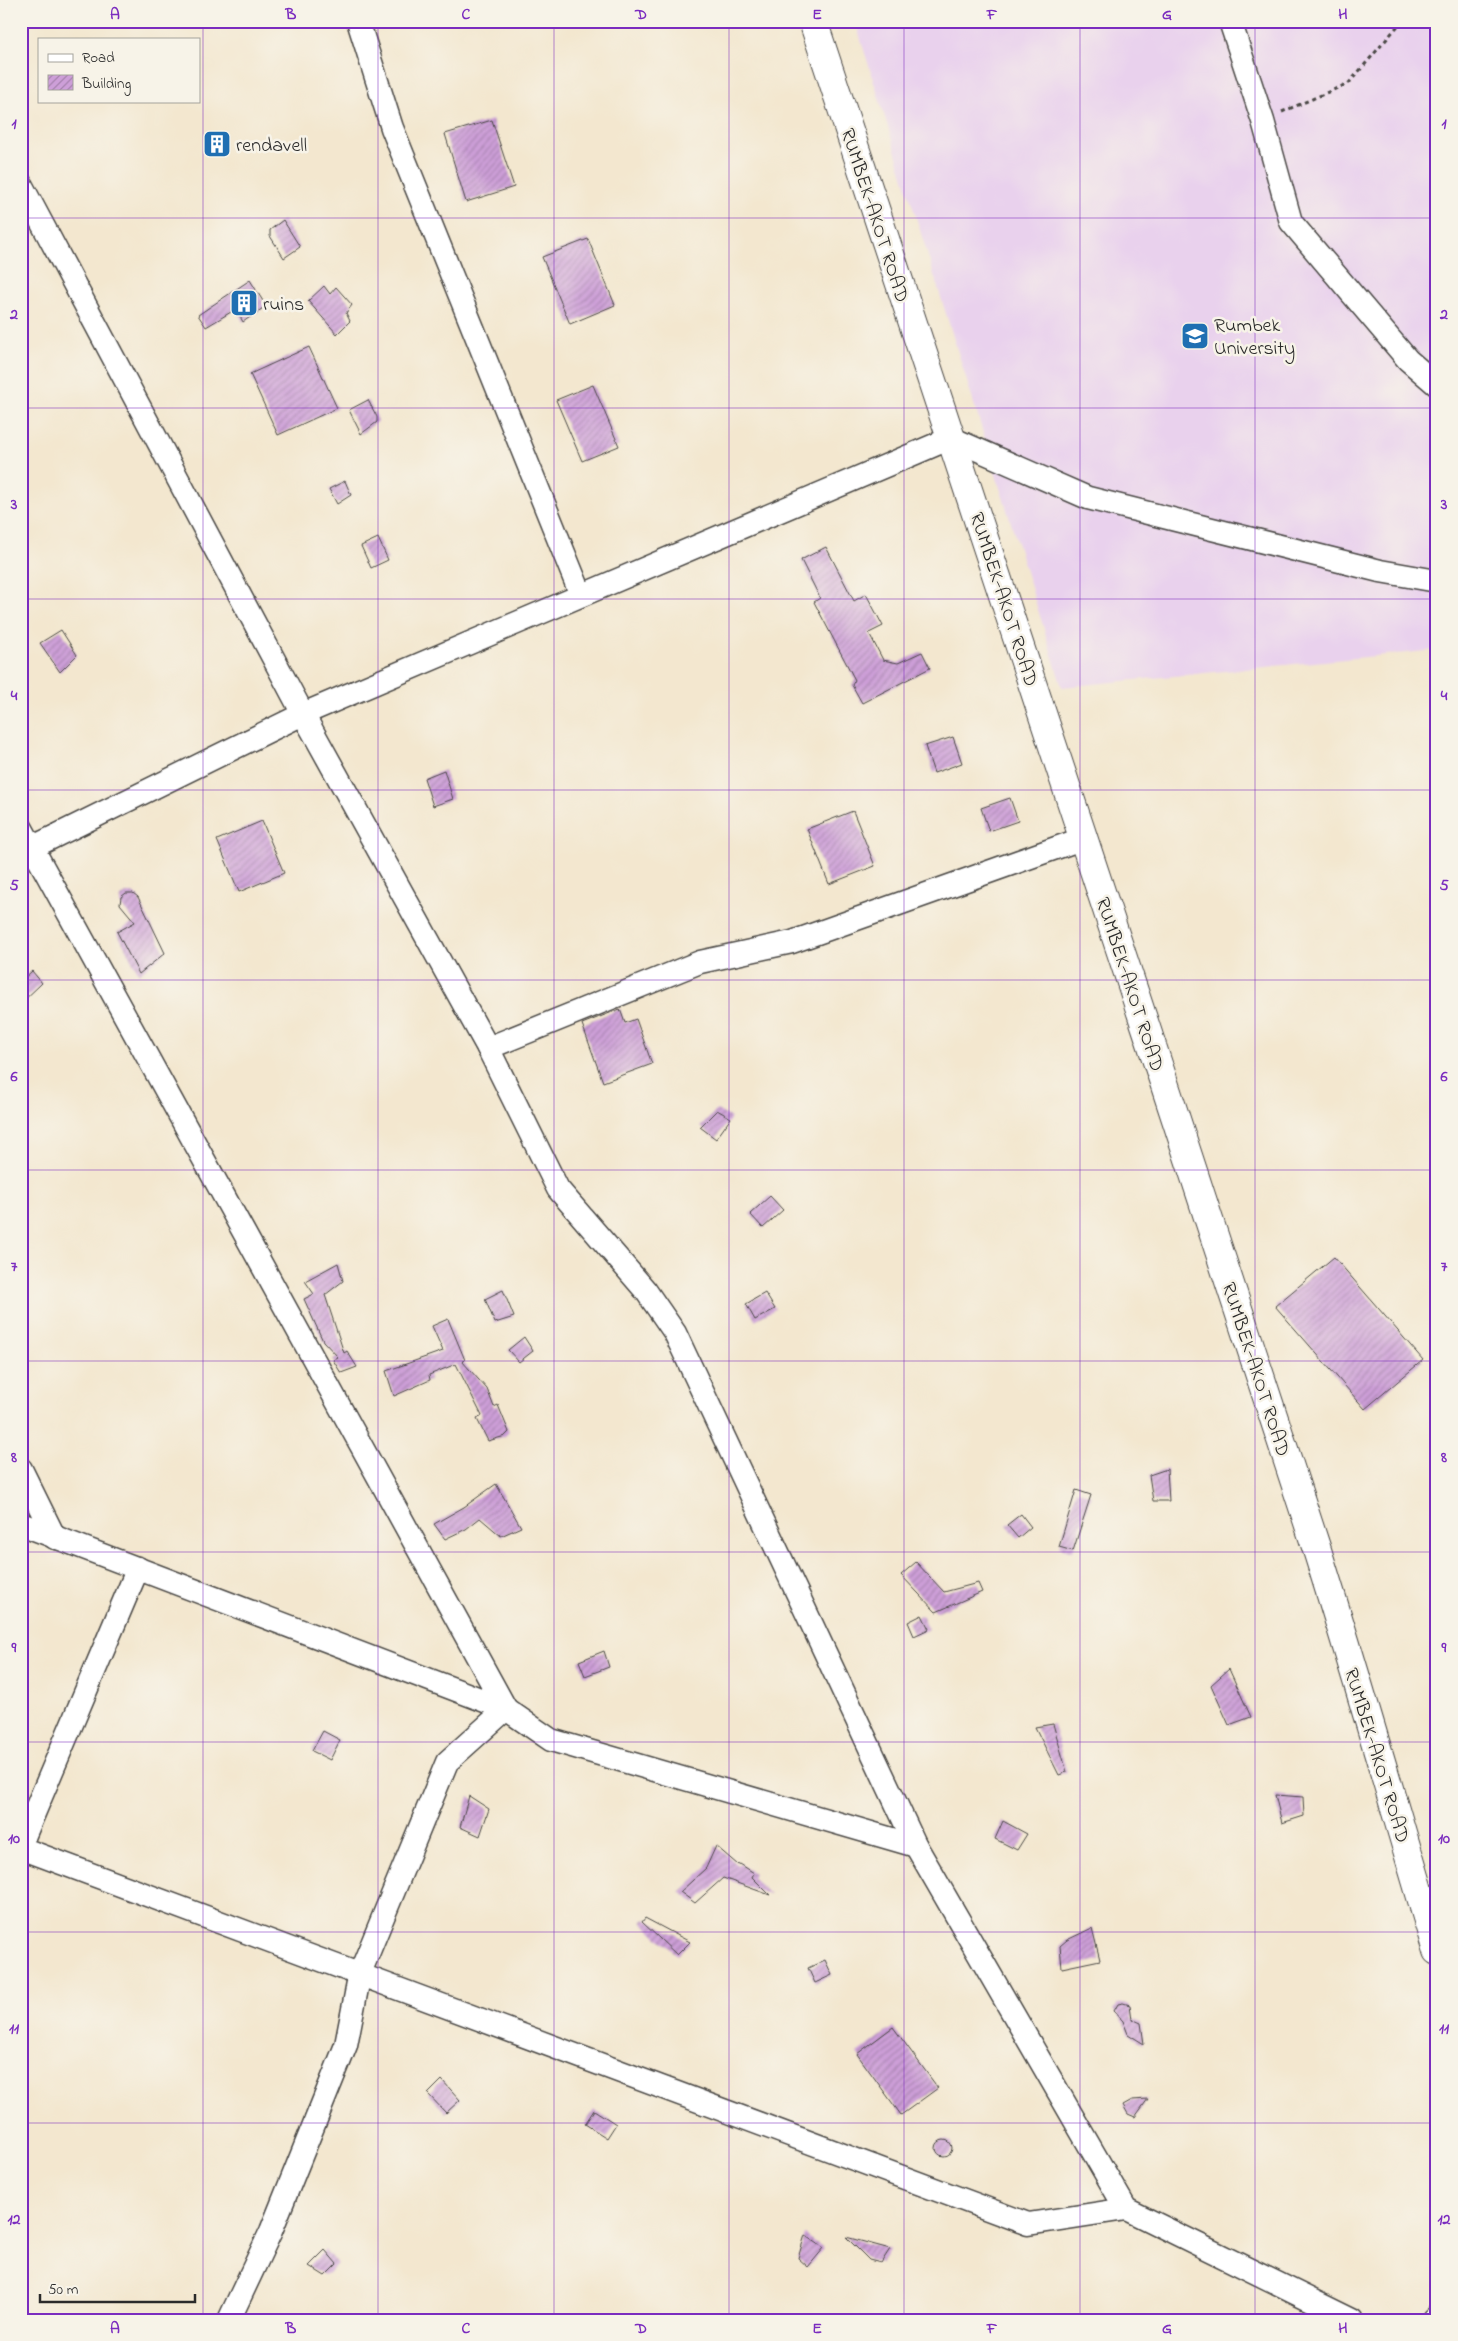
<svg xmlns="http://www.w3.org/2000/svg" width="1458" height="2341" viewBox="0 0 1458 2341" font-family="'Indie Flower',sans-serif">
<style>
.built{fill:#e9d1ed}
.building{fill:url(#building-hatch)}
.lines{fill:none;stroke-linecap:round;stroke-linejoin:round}
.minor-casing{stroke:#494744;stroke-width:25}
.major-casing{stroke:#494744;stroke-width:30}
.path{stroke:#494744;stroke-width:3;stroke-dasharray:4 4;stroke-linecap:butt}
.minor{stroke:#fff;stroke-width:22}
.major{stroke:#fff;stroke-width:28}
.grid{fill:none;stroke:#7b2cbf;stroke-width:1;stroke-opacity:0.55}
.labels{text-anchor:middle;stroke-width:5;stroke-linejoin:round;paint-order:stroke}
.poi-label{font-size:20px;fill:#2b2b2b;stroke:#f7f3e8;text-anchor:start}
.street-label{font-size:20px;fill:#2b2b2b;stroke:#f7f3e8}
.neatline{fill:none;stroke:#7b2cbf;stroke-width:2}
.grid-label{font-size:16px;text-anchor:middle;font-weight:bold;fill:#7b2cbf}
</style>
<defs>
<pattern id="building-hatch" width="6" height="6" patternUnits="userSpaceOnUse" patternTransform="scale(1.25)"><rect width="6" height="6" fill="#cd9fd8"/><path d="M-1 1l2-2M0 6l6-6M5 7l2-2" fill="none" stroke="#a782af"/></pattern>
</defs>
<rect width="100%" height="100%" fill="#f7f3e8"/>
<filter id="ink" filterUnits="userSpaceOnUse"><feTurbulence type="fractalNoise" baseFrequency=".02" numOctaves="2"/><feDisplacementMap in="SourceGraphic" scale="10" xChannelSelector="R" yChannelSelector="G"/><feConvolveMatrix kernelMatrix="1 2 1 2 8 2 1 2 1" color-interpolation-filters="sRGB"/></filter>
<filter id="wash" filterUnits="userSpaceOnUse"><feTurbulence type="fractalNoise" baseFrequency=".0096" numOctaves="4" result="noise"/><feDisplacementMap in="SourceGraphic" scale="20" xChannelSelector="R" yChannelSelector="G"/><feGaussianBlur stdDeviation="1.12" result="paint"/><feColorMatrix in="noise" values="0 0 0 0 0 0 0 0 0 0 0 0 0 0 0 0 0 1.4 0 .05"/><feComposite in="paint" operator="in"/></filter>
<g filter="url(#wash)">
<rect width="100%" height="100%" fill="#f3e7cf"/>
<path class="built" d="M855 21H1437V650L1062 687Z"/>
<g id="blocks">
<g class="building">
<path d="M492 120 514 187 466 202 445 134Z"/>
<path d="M283 220 300 247 284 258 270 236V230Z"/>
<path d="M588 239 615 305 570 324 542 257Z"/>
<path d="M250 280 266 306 243 322 236 309 206 327 198 315Z"/>
<path d="M324 286 330 294 336 287 352 305 346 313 350 321 337 334 308 301Z"/>
<path d="M309 347 337 408 278 435 250 374Z"/>
<path d="M593 385 619 446 582 461 556 400Z"/>
<path d="M368 400 377 417V422L361 434 349 410Z"/>
<path d="M345 481 351 495 337 504 329 489Z"/>
<path d="M378 538 388 560 371 568 361 546Z"/>
<path d="M826 547 854 601 866 594 883 626 869 633 883 660 898 663 922 652 930 668 862 703 852 685 855 680 814 602 820 598 801 560Z"/>
<path d="M61 630 77 655 60 672 40 643Z"/>
<path d="M953 737 962 763 934 773 925 746Z"/>
<path d="M444 770 453 799 433 806 424 778Z"/>
<path d="M1010 798 1018 821 989 831 981 808Z"/>
<path d="M853 811 875 866 829 884 807 829Z"/>
<path d="M262 821 284 873 239 892 217 840Z"/>
<path d="M126 893H133L138 897 165 953 139 974 117 932 135 922 120 904 121 897Z"/>
<path d="M32 971 42 983 21 1003V981Z"/>
<path d="M620 1009 625 1023 636 1019 652 1064 603 1082 582 1024Z"/>
<path d="M717 1110 731 1118 716 1139 700 1127Z"/>
<path d="M770 1196 783 1210 763 1228 750 1214Z"/>
<path d="M1334 1257 1423 1360 1365 1409 1275 1306Z"/>
<path d="M338 1263 343 1281 325 1295 344 1353 347 1351 357 1367 341 1373 333 1360 338 1357 323 1341 304 1299 314 1294 305 1281Z"/>
<path d="M503 1290 514 1317 495 1323 485 1299Z"/>
<path d="M765 1293 775 1309 755 1320 746 1304Z"/>
<path d="M448 1319 465 1360 462 1361 487 1389 494 1407 498 1405 509 1432 505 1436 488 1441 477 1419 482 1416 456 1364 429 1375 430 1380 394 1396 386 1371 443 1351 432 1326Z"/>
<path d="M524 1337 533 1351 519 1362 508 1350Z"/>
<path d="M1167 1469 1169 1501H1153L1149 1475Z"/>
<path d="M496 1484 521 1527 501 1536 480 1518 466 1529 445 1539 434 1524 464 1507Z"/>
<path d="M1076 1490 1091 1495 1073 1551 1059 1547Z"/>
<path d="M1021 1514 1031 1527 1018 1538 1007 1525Z"/>
<path d="M916 1562 944 1592 978 1583 982 1592 936 1612 901 1575Z"/>
<path d="M922 1615 929 1629 914 1636 908 1622Z"/>
<path d="M604 1651 609 1667 585 1676 579 1661Z"/>
<path d="M1229 1669 1251 1717 1229 1725 1211 1685Z"/>
<path d="M1053 1724 1067 1772 1059 1775 1035 1727Z"/>
<path d="M323 1731 340 1740 330 1760 312 1751Z"/>
<path d="M1275 1795 1303 1797 1304 1816 1282 1823Z"/>
<path d="M469 1796 489 1809 480 1836 460 1827Z"/>
<path d="M1003 1821 1027 1834 1017 1850 995 1839Z"/>
<path d="M716 1846 738 1865 740 1864 754 1873 752 1877 770 1895 723 1878 695 1903 680 1892 706 1868Z"/>
<path d="M645 1918 690 1942 677 1955 642 1922Z"/>
<path d="M1092 1928 1100 1960 1062 1968 1060 1946 1067 1940Z"/>
<path d="M825 1960 832 1975 815 1983 808 1968Z"/>
<path d="M1123 2003 1130 2005 1132 2019 1141 2023 1144 2044 1128 2034 1123 2021 1114 2011 1118 2004Z"/>
<path d="M893 2027 938 2088 901 2115 857 2054Z"/>
<path d="M442 2080 460 2100 446 2113 428 2094Z"/>
<path d="M1148 2099 1135 2117 1128 2114 1123 2105 1132 2100Z"/>
<path d="M594 2110 616 2124 607 2138 585 2124Z"/>
<circle cx="944" cy="2148" r="8"/>
<path d="M805 2235 824 2248 808 2267 798 2258Z"/>
<path d="M846 2237 890 2249 881 2263 869 2260Z"/>
<path d="M325 2250 337 2264 325 2276 309 2266Z"/>
</g>
</g>
</g>
<g filter="url(#ink)">
<use href="#blocks" fill-opacity="0" stroke="#494744" stroke-width="1"/>
<g class="lines">
<defs>
<g id="minor">
<path d="M358 21 392 128 581 595"/>
<path d="M1230 21 1263 121 1291 222 1408 360 1437 385"/>
<path d="M21 184 303 714 488 1048 558 1189 646 1291 675 1333 916 1846 1126 2209 1352 2320"/>
<path d="M21 827 506 1709 447 1762 360 1973 346 2045 271 2231 229 2320"/>
<path d="M21 853 303 714 951 438 1088 498 1380 571 1437 581"/>
<path d="M488 1048 700 962 792 942 1084 838"/>
<path d="M21 1469 55 1538"/>
<path d="M21 1524 506 1709 551 1740 916 1846"/>
<path d="M21 1844 138 1568"/>
<path d="M21 1848 1028 2224 1126 2209"/>
<path d="M1433 2320 1437 2316"/>
</g>
<path id="major" d="M813 21C978 532 1153 1039 1317 1550 1359 1683 1397 1817 1437 1951"/>
</defs>
<use href="#minor" class="minor-casing"/>
<use href="#major" class="major-casing"/>
<path class="path" d="M1282 112 1349 83 1402 21"/>
<use href="#minor" class="minor"/>
<use href="#major" class="major"/>
</g>
</g>
<path class="grid" d="M203 21V2320M378 21V2320M554 21V2320M729 21V2320M904 21V2320M1080 21V2320M1255 21V2320M21 218H1437M21 408H1437M21 599H1437M21 790H1437M21 980H1437M21 1170H1437M21 1361H1437M21 1552H1437M21 1742H1437M21 1932H1437M21 2123H1437"/>
<defs>
<symbol id="building-square" viewBox="-11 -11 22 22"><rect x="-9" y="-9" width="18" height="18" rx="4" fill="#1f6fb2" stroke="#f7f3e8"/><path d="M-4-6H4V6H1V3H-1V6H-4ZM-2.5-4.3h1.7v1.8h-1.7ZM.8-4.3h1.7v1.8H.8ZM-2.5-1h1.7V.8h-1.7ZM.8-1h1.7V.8H.8Z" fill="#fff"/></symbol>
<symbol id="university-square" viewBox="-11 -11 22 22"><rect x="-9" y="-9" width="18" height="18" rx="4" fill="#1f6fb2" stroke="#f7f3e8"/><path d="M0-5L7-2L0 1L-7-2ZM-4 1L0 2.5L4 1V4Q0 6-4 4Z" fill="#fff"/></symbol>
</defs>
<g fill-rule="evenodd">
<use href="#building-square" x="201" y="128" width="32" height="32"/>
<use href="#building-square" x="228" y="287" width="32" height="32"/>
<use href="#university-square" x="1179" y="320" width="32" height="32"/>
</g>
<g class="labels">
<g class="poi-label">
<text x="236" y="151">rendavell</text>
<text x="263" y="310">ruins</text>
<text x="1214" y="331">Rumbek<tspan x="1214" dy="23">University</tspan></text>
</g>
<g class="street-label">
<text transform="translate(876 215) rotate(72)" y="7">RUMBEK-AKOT ROAD</text>
<text transform="translate(1005 599) rotate(72)" y="7">RUMBEK-AKOT ROAD</text>
<text transform="translate(1131 984) rotate(72)" y="7">RUMBEK-AKOT ROAD</text>
<text transform="translate(1257 1369) rotate(72)" y="7">RUMBEK-AKOT ROAD</text>
<text transform="translate(1378 1755) rotate(73)" y="7">RUMBEK-AKOT ROAD</text>
</g>
</g>
<rect width="1458" height="2341" fill="none" stroke="#f7f3e8" stroke-width="55"/>
<rect x="38" y="38" width="162" height="65" fill="#f7f3e8" stroke="#a5a39c"/>
<rect x="48" y="54" width="25" height="8" fill="#ffffff" stroke="#a5a39c"/>
<text x="82" y="62" font-size="15" fill="#2b2b2b">Road</text>
<rect x="48" y="75" width="25" height="15" fill="url(#building-hatch)" stroke="#a5a39c"/>
<text x="82" y="88" font-size="15" fill="#2b2b2b">Building</text>
<path d="M40 2294v8h155v-8" fill="none" stroke="#2b2b2b" stroke-width="2.5"/>
<text x="48" y="2294" font-size="15" fill="#2b2b2b" stroke="#f7f3e8" stroke-width="4" paint-order="stroke">50 m</text>
<rect x="28" y="28" width="1402" height="2286" class="neatline"/>
<g class="grid-label">
<text x="115" y="19">A</text>
<text x="291" y="19">B</text>
<text x="466" y="19">C</text>
<text x="641" y="19">D</text>
<text x="817" y="19">E</text>
<text x="992" y="19">F</text>
<text x="1167" y="19">G</text>
<text x="1343" y="19">H</text>
<text x="14" y="128">1</text>
<text x="1444" y="128">1</text>
<text x="14" y="319">2</text>
<text x="1444" y="319">2</text>
<text x="14" y="509">3</text>
<text x="1444" y="509">3</text>
<text x="14" y="700">4</text>
<text x="1444" y="700">4</text>
<text x="14" y="890">5</text>
<text x="1444" y="890">5</text>
<text x="14" y="1081">6</text>
<text x="1444" y="1081">6</text>
<text x="14" y="1271">7</text>
<text x="1444" y="1271">7</text>
<text x="14" y="1462">8</text>
<text x="1444" y="1462">8</text>
<text x="14" y="1652">9</text>
<text x="1444" y="1652">9</text>
<text x="14" y="1843">10</text>
<text x="1444" y="1843">10</text>
<text x="14" y="2033">11</text>
<text x="1444" y="2033">11</text>
<text x="14" y="2224">12</text>
<text x="1444" y="2224">12</text>
<text x="115" y="2333">A</text>
<text x="291" y="2333">B</text>
<text x="466" y="2333">C</text>
<text x="641" y="2333">D</text>
<text x="817" y="2333">E</text>
<text x="992" y="2333">F</text>
<text x="1167" y="2333">G</text>
<text x="1343" y="2333">H</text>
</g>
</svg>
